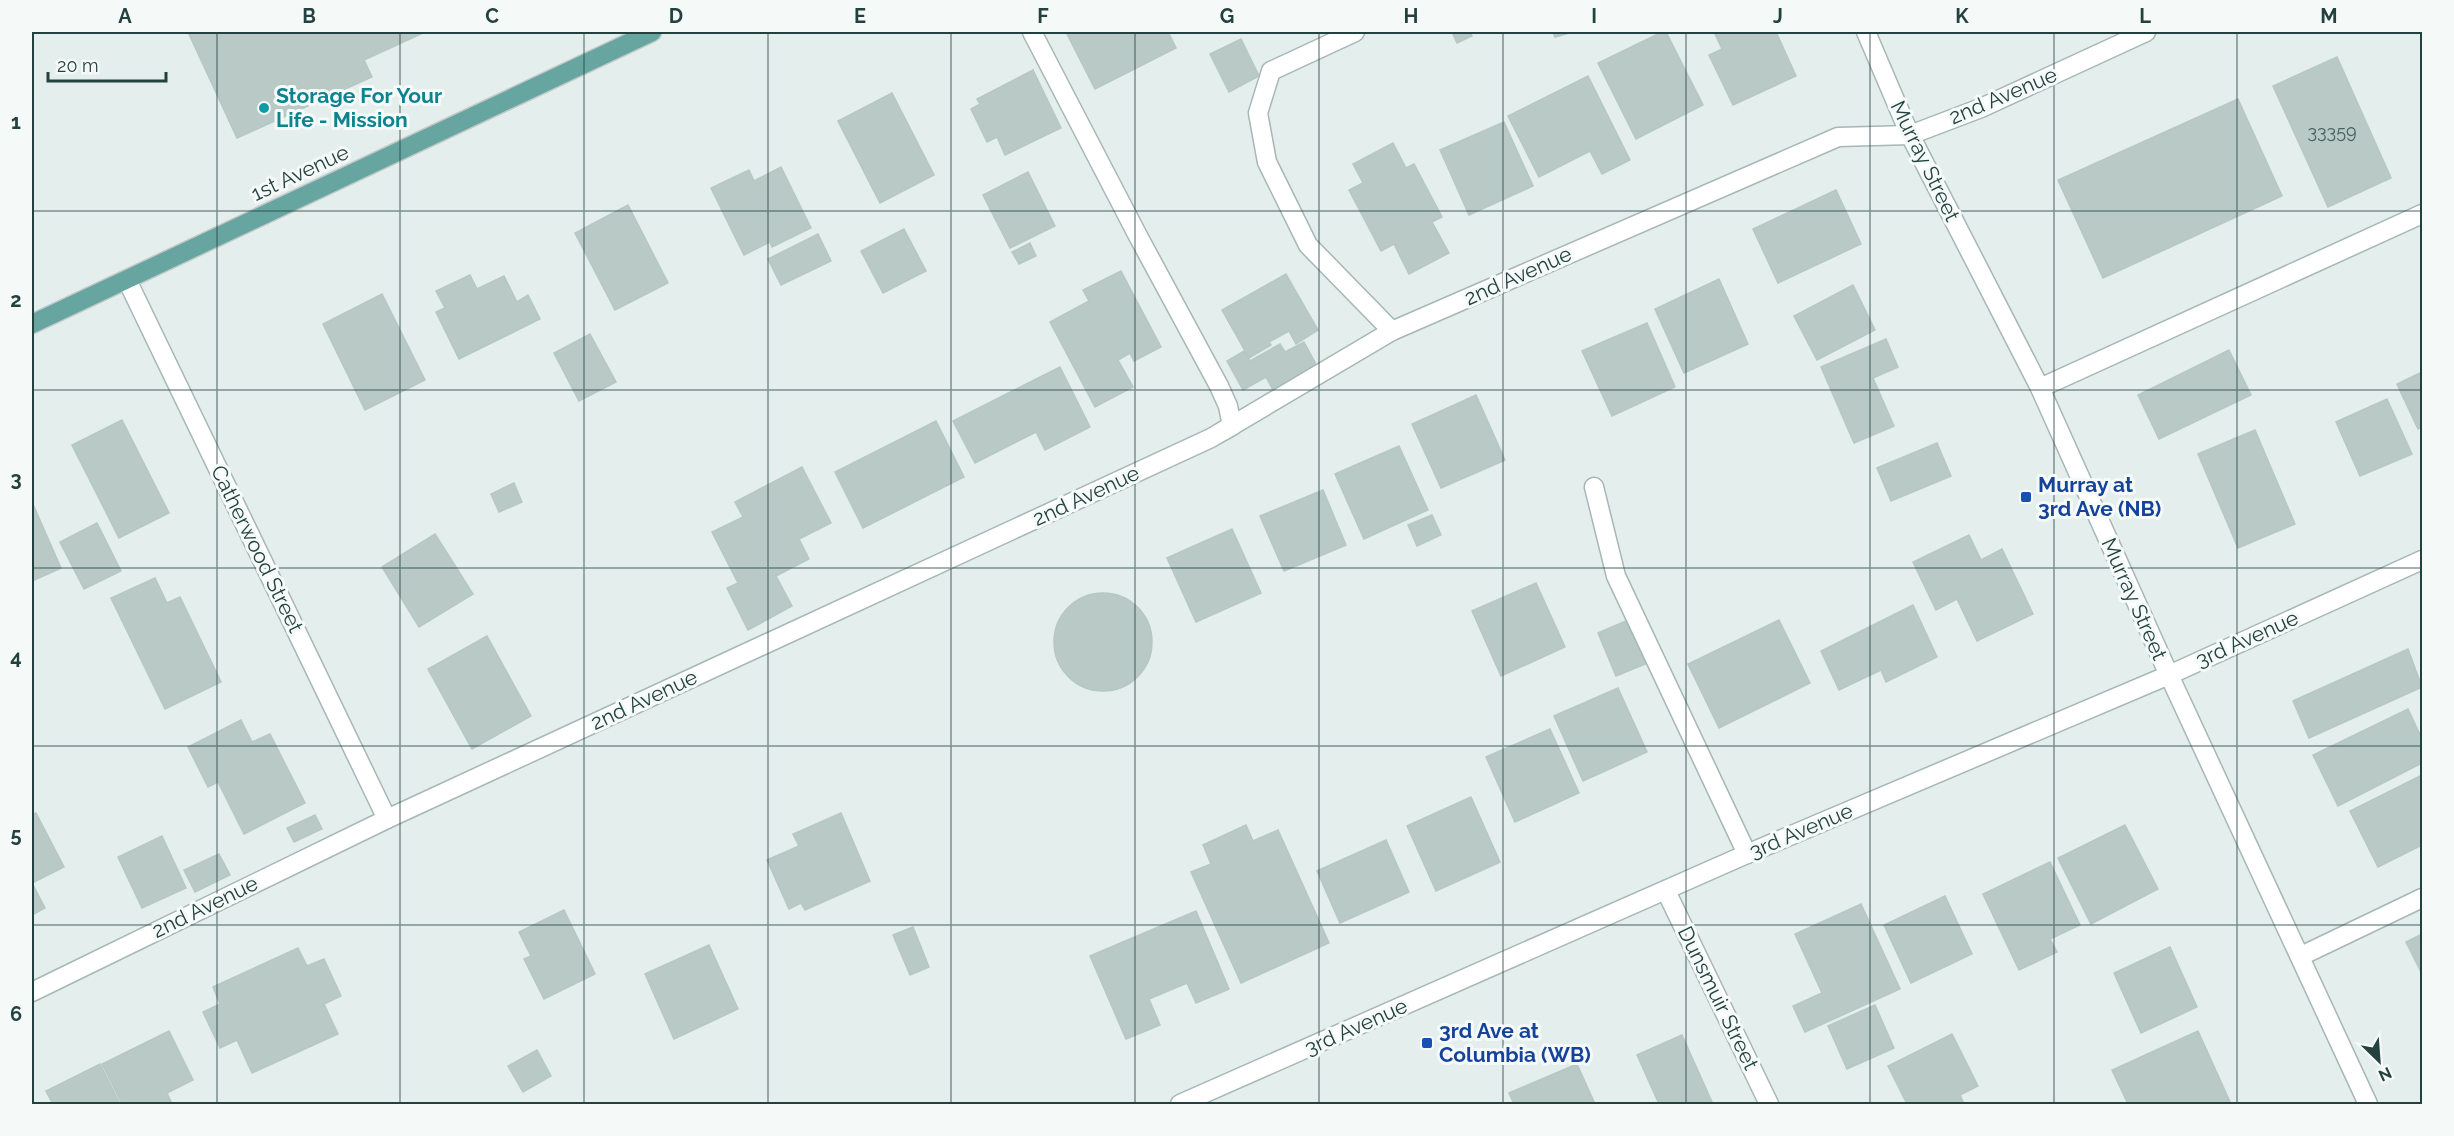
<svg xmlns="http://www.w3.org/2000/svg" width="2454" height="1136" viewBox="0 0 2454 1136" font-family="Raleway,sans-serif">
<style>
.building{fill:#b9c9c5;stroke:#b6c8c4;stroke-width:1.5}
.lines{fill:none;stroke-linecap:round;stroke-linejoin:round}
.minor-casing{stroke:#a6b7b5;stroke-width:21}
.major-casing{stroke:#c1cac9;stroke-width:21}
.minor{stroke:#fff;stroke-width:18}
.major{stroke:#67a5a1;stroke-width:18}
.grid{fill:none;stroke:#23413f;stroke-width:1.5;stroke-opacity:0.55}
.culture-dot{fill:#0f9aa8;stroke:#f5faf9;stroke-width:2}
.transit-dot{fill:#1a4fb4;stroke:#f5faf9;stroke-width:2}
.labels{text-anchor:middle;stroke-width:6;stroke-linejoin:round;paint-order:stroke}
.number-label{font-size:18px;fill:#486360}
.culture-label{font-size:21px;font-weight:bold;fill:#0d838f;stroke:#f5faf9;text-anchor:start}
.street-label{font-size:21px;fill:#23413f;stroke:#f5faf9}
.transit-label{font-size:21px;font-weight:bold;fill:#164399;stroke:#f5faf9;text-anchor:start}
.neatline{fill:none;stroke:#23413f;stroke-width:2}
.grid-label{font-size:20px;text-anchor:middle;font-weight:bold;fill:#23413f}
</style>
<rect width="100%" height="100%" fill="#e4eeec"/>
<g class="building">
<path d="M188 32H425L364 60 372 77 237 138Z"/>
<path d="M1066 32H1168L1176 48 1095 89Z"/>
<path d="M1452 32H1470L1472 36 1457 43Z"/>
<path d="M1553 32H1573L1555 37Z"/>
<path d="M1662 32H1666L1703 105 1636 139 1598 63Z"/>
<path d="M1714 32H1776L1796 76 1733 105 1709 55 1722 49Z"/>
<path d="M1241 39 1259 76 1229 92 1210 54Z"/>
<path d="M2337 57 2391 178 2328 207 2273 86Z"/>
<path d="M1033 70 1061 128 1005 155 997 137 987 142 971 109 980 104 977 99Z"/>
<path d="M1588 76 1630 160 1602 174 1590 151 1539 177 1508 116Z"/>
<path d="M892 93 934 175 880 203 838 121Z"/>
<path d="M2238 99 2282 196 2103 278 2058 180Z"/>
<path d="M1504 122 1533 186 1469 215 1440 150Z"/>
<path d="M1393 143 1406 168 1414 164 1442 217 1432 222 1449 253 1409 274 1394 244 1381 251 1349 190 1363 183 1353 164Z"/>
<path d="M781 167 811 228 772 247 770 242 744 255 711 188 749 170 754 181Z"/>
<path d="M1028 172 1055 226 1010 248 983 195Z"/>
<path d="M1836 190 1861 244 1778 283 1753 229Z"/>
<path d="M628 205 668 283 615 310 575 233Z"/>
<path d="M904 229 926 271 883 293 861 251Z"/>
<path d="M818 234 831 261 781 285 768 259Z"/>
<path d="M1030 243 1036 256 1019 264 1012 252Z"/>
<path d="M1121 271 1161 347 1134 361 1130 353 1118 360 1133 387 1095 407 1050 322 1089 301 1083 290Z"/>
<path d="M1286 274 1318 330 1296 344 1289 331 1269 342 1271 345 1249 358 1222 310Z"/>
<path d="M470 275 477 289 504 276 517 302 528 295 540 319 459 359 436 312 445 308 436 291Z"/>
<path d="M1719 279 1748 344 1684 373 1655 309Z"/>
<path d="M1853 285 1875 330 1817 360 1794 316Z"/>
<path d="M382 294 425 380 365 410 323 324Z"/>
<path d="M1647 323 1675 387 1612 416 1582 351Z"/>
<path d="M590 334 616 382 579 401 554 353Z"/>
<path d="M1886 339 1898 367 1873 378 1894 426 1854 443 1821 367Z"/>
<path d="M1304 342 1318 368 1274 392 1266 377 1243 390 1227 361 1244 351 1250 361 1280 344 1285 352Z"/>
<path d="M2229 350 2251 395 2159 439 2138 395Z"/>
<path d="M1060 367 1090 427 1045 450 1036 432 975 463 953 421Z"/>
<path d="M2422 372V427L2418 429 2397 384Z"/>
<path d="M1476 395 1505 460 1441 488 1412 424Z"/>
<path d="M2387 399 2412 454 2360 476 2336 422Z"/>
<path d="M122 420 169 513 119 538 72 445Z"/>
<path d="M936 421 964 477 863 528 835 472Z"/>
<path d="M2255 430 2295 524 2238 548 2198 454Z"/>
<path d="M1937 443 1951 476 1891 501 1877 468Z"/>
<path d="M1399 446 1428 510 1364 539 1335 474Z"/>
<path d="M802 467 831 523 799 539 809 559 776 576 792 606 748 630 727 588 738 583 712 532 743 517 735 502Z"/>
<path d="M514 483 522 502 499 512 491 494Z"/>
<path d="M1323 490 1346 545 1284 571 1260 516Z"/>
<path d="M32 502 61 568 32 581Z"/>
<path d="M1432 515 1441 535 1417 546 1408 525Z"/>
<path d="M97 523 121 571 84 589 60 542Z"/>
<path d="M1232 529 1261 593 1196 622 1167 558Z"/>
<path d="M435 534 473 594 419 627 382 567Z"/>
<path d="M1969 535 1981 560 2002 549 2033 614 1977 641 1957 599 1936 610 1913 562Z"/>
<path d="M155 578 167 603 180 597 221 682 165 709 111 598Z"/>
<path d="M1536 583 1565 647 1501 676 1472 611Z"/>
<circle cx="1103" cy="642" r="49"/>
<path d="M1913 605 1937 657 1886 682 1881 670 1839 690 1821 651Z"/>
<path d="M1633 618 1650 662 1616 676 1598 633Z"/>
<path d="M1779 620 1810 683 1719 728 1688 664Z"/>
<path d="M487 636 531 716 472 749 428 669Z"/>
<path d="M2408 649 2422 687 2309 738 2293 701Z"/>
<path d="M1618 688 1647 752 1583 781 1554 716Z"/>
<path d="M2408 709 2422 739V763L2338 806 2313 755Z"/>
<path d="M241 720 252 742 270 734 305 803 244 834 218 782 208 787 188 747Z"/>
<path d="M1550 729 1579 793 1515 822 1486 757Z"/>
<path d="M2422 775V845L2378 867 2350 811Z"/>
<path d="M1471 797 1500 862 1436 891 1407 826Z"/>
<path d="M36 813 64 867 32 883 45 908 32 915V815Z"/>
<path d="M841 813 870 881 805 910 801 903 789 909 767 860 799 846 793 834Z"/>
<path d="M315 815 322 829 294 842 287 828Z"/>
<path d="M1246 825 1253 841 1278 830 1329 943 1241 983 1191 872 1211 864 1203 845Z"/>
<path d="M2125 825 2158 889 2091 924 2058 858Z"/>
<path d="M162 836 186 888 142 908 118 857Z"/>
<path d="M1386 840 1409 892 1340 923 1317 871Z"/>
<path d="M219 854 230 875 195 892 184 870Z"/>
<path d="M2050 862 2080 925 2050 939 2057 952 2019 970 1983 894Z"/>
<path d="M1945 896 1972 954 1911 983 1884 925Z"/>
<path d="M1861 904 1900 989 1805 1032 1793 1006 1822 993 1795 934Z"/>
<path d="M564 910 595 974 544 999 524 959 531 956 519 932Z"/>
<path d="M1196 911 1229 989 1196 1003 1187 983 1149 999 1160 1025 1126 1039 1090 956Z"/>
<path d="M913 927 929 967 910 975 893 935Z"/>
<path d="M2422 934V974L2406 942Z"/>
<path d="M709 945 738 1009 674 1039 645 974Z"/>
<path d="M2170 947 2197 1007 2141 1033 2114 973Z"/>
<path d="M298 948 307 966 324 959 341 996 324 1004 338 1034 252 1073 237 1040 220 1048 203 1012 220 1004 213 987Z"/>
<path d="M1875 1005 1894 1048 1847 1069 1828 1026Z"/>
<path d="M169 1031 193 1080 167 1093 172 1104H122L102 1064Z"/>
<path d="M2198 1031 2231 1104H2128L2112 1070Z"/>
<path d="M1952 1034 1978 1086 1960 1095 1964 1104H1907L1888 1066Z"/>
<path d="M1682 1035 1712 1102 1706 1104H1659L1637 1055Z"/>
<path d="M537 1050 551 1076 523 1092 508 1066Z"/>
<path d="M100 1064 120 1104H53L46 1091Z"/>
<path d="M1577 1064 1595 1104H1514L1509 1093Z"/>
</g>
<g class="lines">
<defs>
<g id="minor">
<path d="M1032 32 1138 236 1219 386 1228 406 1232 426 1223 431"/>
<path d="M1355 32 1271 71 1258 113 1267 162 1308 245 1392 331"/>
<path d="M1866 32 1910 135 2040 388 2169 675 2368 1104"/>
<path d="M127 280 387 819"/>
<path d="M2040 388 2422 214"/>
<path d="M1594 487 1616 576 1747 854"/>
<path d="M1666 891 1769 1104"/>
<path d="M2301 956 2422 898"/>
<path d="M32 992 387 819 1211 438 1392 331 1838 137 1910 135 1981 108 2146 32"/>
<path d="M1180 1104 1747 854 2169 675 2422 560"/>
</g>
<path id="major" d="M32 324 652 32"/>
</defs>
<use href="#minor" class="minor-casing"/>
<use href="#major" class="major-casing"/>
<use href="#minor" class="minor"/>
<use href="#major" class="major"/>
</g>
<path class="grid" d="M217 32V1104M400 32V1104M584 32V1104M768 32V1104M951 32V1104M1135 32V1104M1319 32V1104M1503 32V1104M1686 32V1104M1870 32V1104M2054 32V1104M2237 32V1104M32 211H2422M32 390H2422M32 568H2422M32 746H2422M32 925H2422"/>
<circle class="culture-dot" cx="264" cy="108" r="6"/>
<g class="transit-dot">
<rect x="2020" y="491" width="12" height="12" rx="3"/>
<rect x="1421" y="1037" width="12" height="12" rx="3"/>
</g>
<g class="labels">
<g class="number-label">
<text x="2332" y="138">33359</text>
</g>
<g class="culture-label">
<text x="276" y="103">Storage For Your<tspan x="276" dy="24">Life - Mission</tspan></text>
</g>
<g class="street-label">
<text transform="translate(2003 96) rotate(-23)" y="7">2nd Avenue</text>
<text transform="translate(1925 161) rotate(64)" y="7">Murray Street</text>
<text transform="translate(300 173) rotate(-25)" y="7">1st Avenue</text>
<text transform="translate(1518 276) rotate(-24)" y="7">2nd Avenue</text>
<text transform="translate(1086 496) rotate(-25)" y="7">2nd Avenue</text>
<text transform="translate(257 549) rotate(64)" y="7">Catherwood Street</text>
<text transform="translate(2134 599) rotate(66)" y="7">Murray Street</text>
<text transform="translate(2247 639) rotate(-24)" y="7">3rd Avenue</text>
<text transform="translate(644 700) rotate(-25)" y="7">2nd Avenue</text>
<text transform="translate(1801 831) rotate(-23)" y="7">3rd Avenue</text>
<text transform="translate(205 907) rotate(-26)" y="7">2nd Avenue</text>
<text transform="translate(1718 998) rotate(64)" y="7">Dunsmuir Street</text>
<text transform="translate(1356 1027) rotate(-24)" y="7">3rd Avenue</text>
</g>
<g class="transit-label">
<text x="2038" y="492">Murray at<tspan x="2038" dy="24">3rd Ave (NB)</tspan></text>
<text x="1439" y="1038">3rd Ave at<tspan x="1439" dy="24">Columbia (WB)</tspan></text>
</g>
</g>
<rect width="2454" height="1136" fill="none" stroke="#f5faf9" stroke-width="66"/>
<g transform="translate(2379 1061) rotate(155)" stroke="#f5faf9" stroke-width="4.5" paint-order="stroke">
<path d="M0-4.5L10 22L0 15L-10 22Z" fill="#23413f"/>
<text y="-9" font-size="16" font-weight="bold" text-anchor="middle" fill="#23413f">N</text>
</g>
<path d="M48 72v9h118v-9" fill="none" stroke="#23413f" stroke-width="3"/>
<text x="57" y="72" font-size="18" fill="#23413f" stroke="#f5faf9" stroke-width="4.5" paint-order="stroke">20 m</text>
<rect x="33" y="33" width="2388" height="1070" class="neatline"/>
<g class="grid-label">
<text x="125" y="23">A</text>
<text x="309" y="23">B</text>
<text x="492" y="23">C</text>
<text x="676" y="23">D</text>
<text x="860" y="23">E</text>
<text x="1043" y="23">F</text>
<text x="1227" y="23">G</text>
<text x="1411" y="23">H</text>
<text x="1594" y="23">I</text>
<text x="1778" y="23">J</text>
<text x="1962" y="23">K</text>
<text x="2145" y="23">L</text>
<text x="2329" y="23">M</text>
<text x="16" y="129">1</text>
<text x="16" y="307">2</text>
<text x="16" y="486">3</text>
<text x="16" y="664">4</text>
<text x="16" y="842">5</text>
<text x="16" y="1021">6</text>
</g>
</svg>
